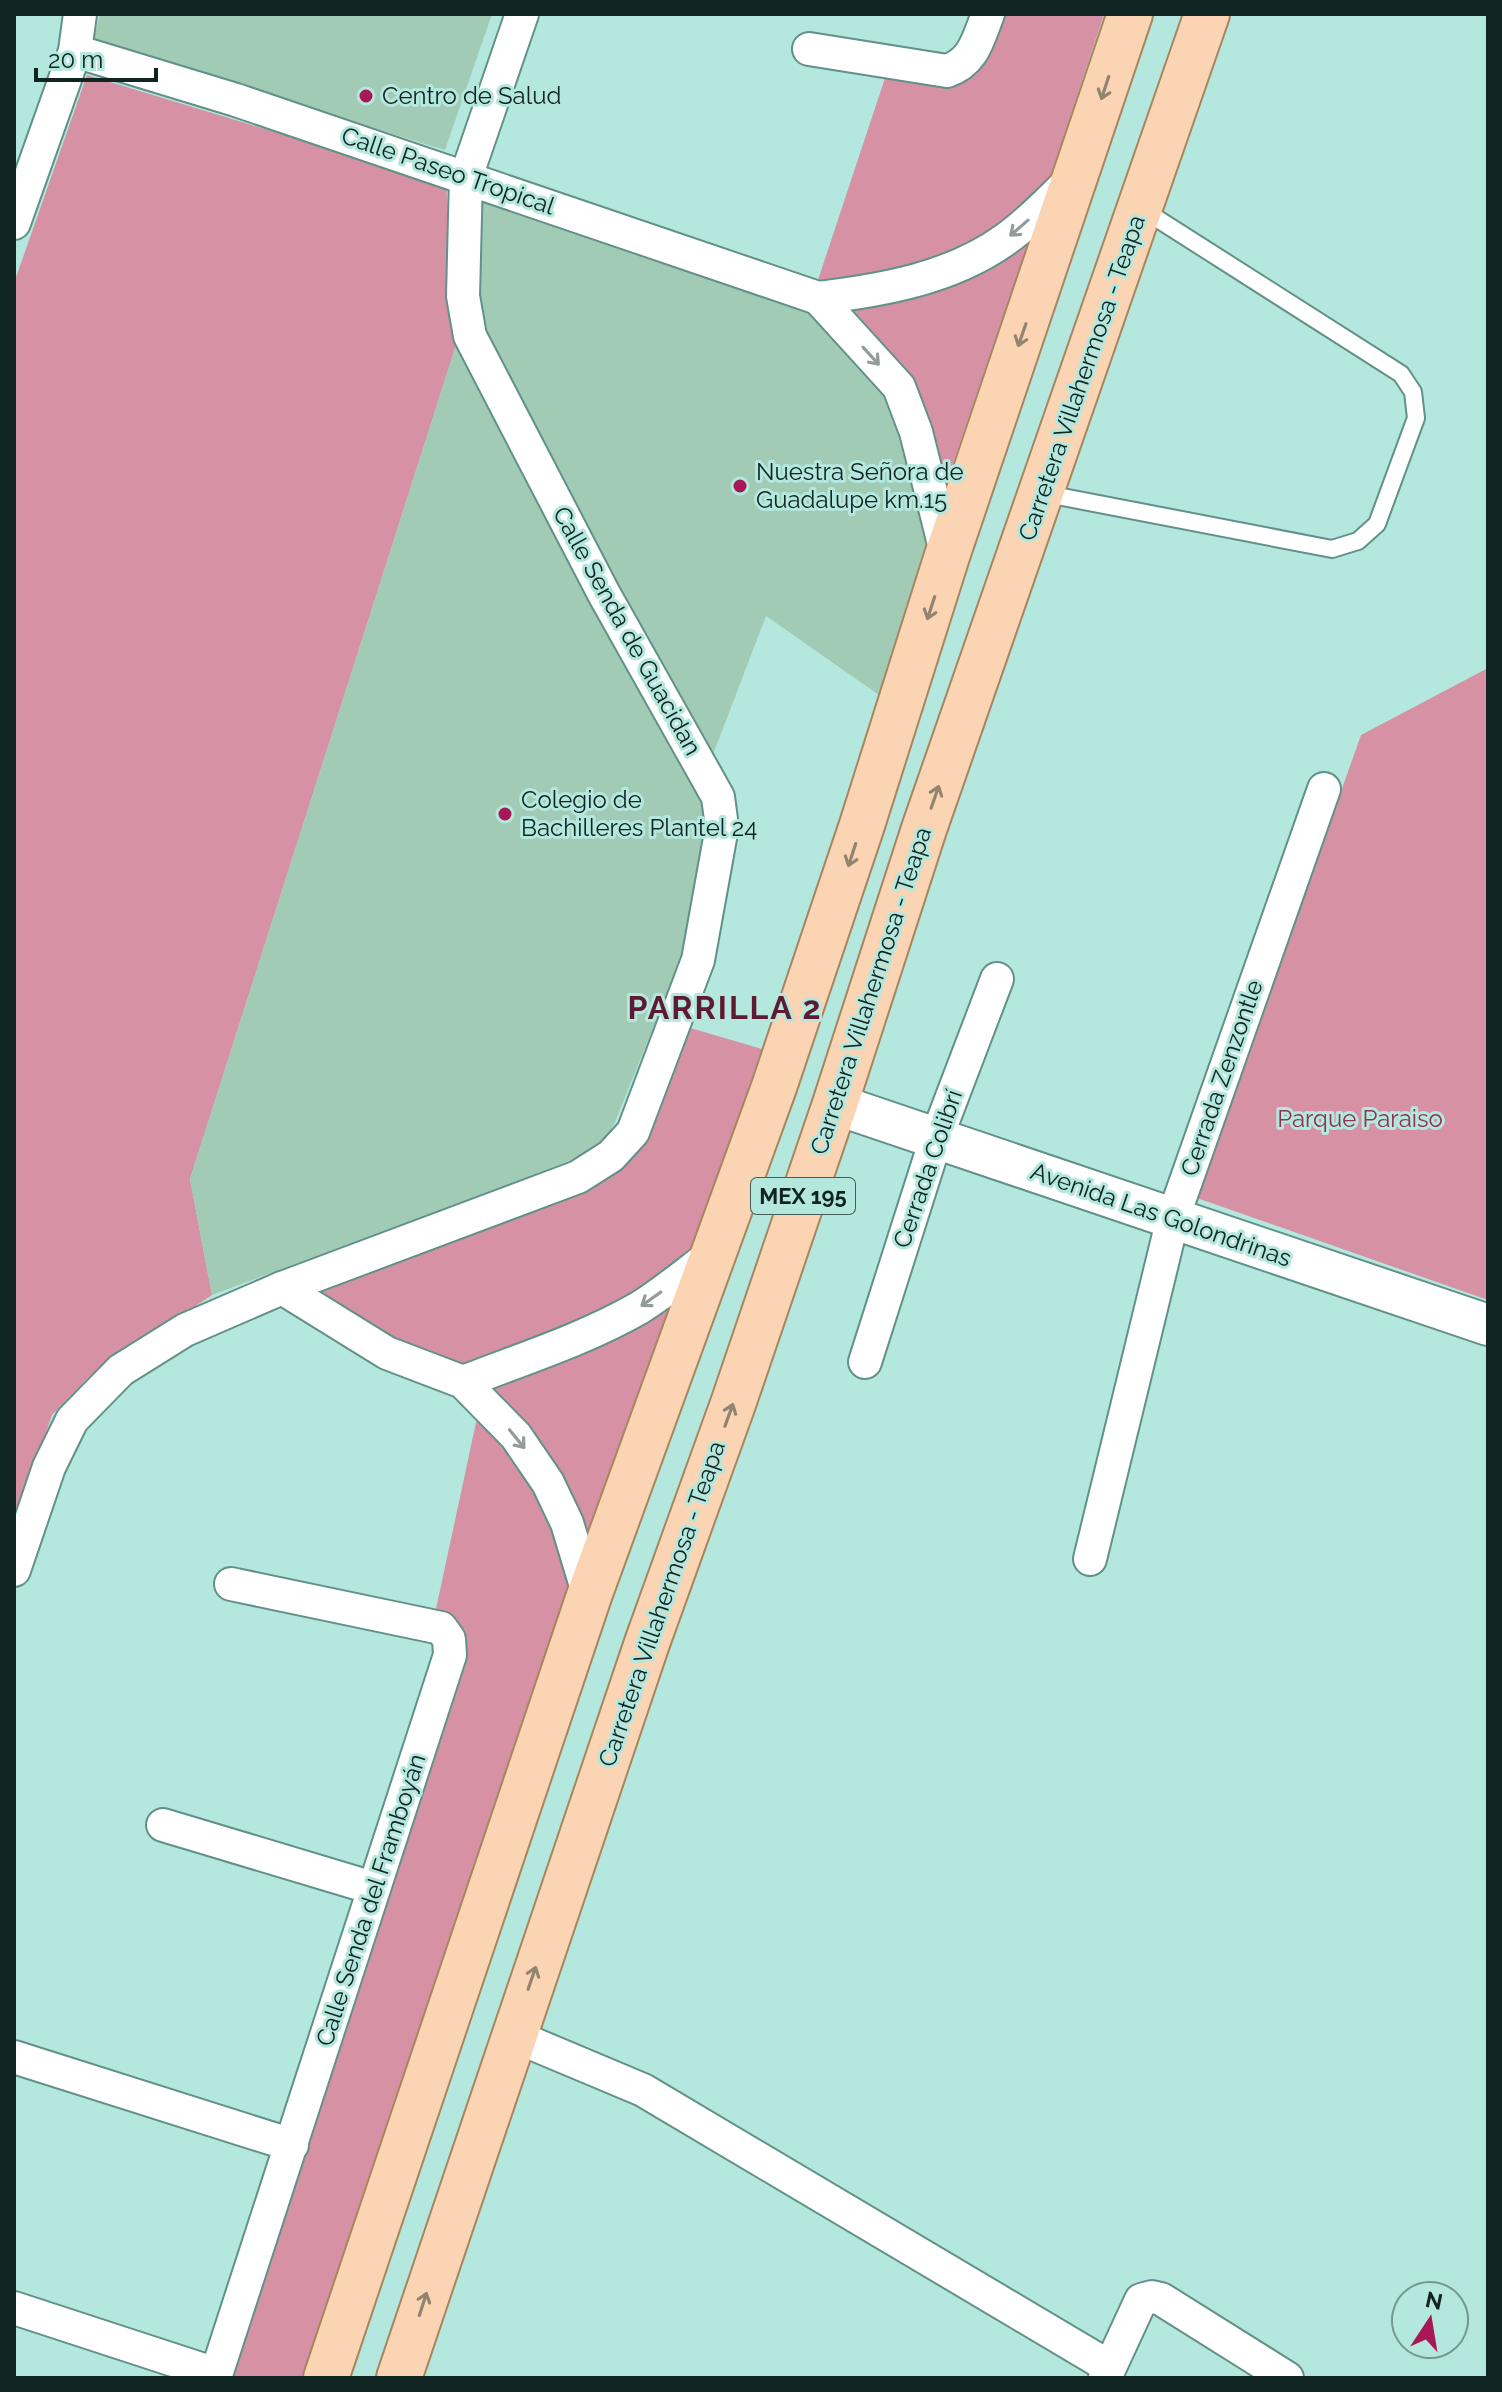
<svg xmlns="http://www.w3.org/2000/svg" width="1502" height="2392" viewBox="0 0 1502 2392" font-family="Raleway,sans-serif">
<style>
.green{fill:#d692a4}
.building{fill:#a2cbb5}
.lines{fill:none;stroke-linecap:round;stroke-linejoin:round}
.service-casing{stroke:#619188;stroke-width:20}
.minor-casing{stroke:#619188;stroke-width:36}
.tertiary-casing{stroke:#619188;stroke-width:44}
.primary-casing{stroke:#a7855f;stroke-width:48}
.service{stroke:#fff;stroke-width:16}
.minor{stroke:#fff;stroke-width:32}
.tertiary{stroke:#fff;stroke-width:40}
.primary{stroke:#fbd5b3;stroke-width:44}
.oneway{stroke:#918571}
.oneway2{stroke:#939c9b}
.poi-dot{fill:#a81856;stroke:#b4e7dd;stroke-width:3}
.labels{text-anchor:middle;stroke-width:6;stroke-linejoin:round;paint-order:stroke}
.shield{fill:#b4e7dd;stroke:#415e59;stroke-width:2}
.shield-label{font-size:22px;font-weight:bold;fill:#102421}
.poi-label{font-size:24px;fill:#102421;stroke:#b4e7dd;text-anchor:start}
.street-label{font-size:24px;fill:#102421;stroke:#b4e7dd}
.park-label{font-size:24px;fill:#8f3252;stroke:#b4e7dd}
.district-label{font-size:32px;font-weight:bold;letter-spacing:2px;fill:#5d1a32;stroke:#b4e7dd}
</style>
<rect width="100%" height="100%" fill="#b4e7dd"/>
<g class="green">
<path d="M1003 14H1104L1050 178 1002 222 965 247 886 274 816 286 885 78C917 82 966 98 986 62 994 48 998 29 1003 14Z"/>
<path d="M87 75 446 184 457 342 190 1179 212 1295 89 1377 52 1415 14 1524V283Z"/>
<path d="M1030 238 945 486 913 378 852 309Z"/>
<path d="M1488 668V1300L1197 1198 1361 735Z"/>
<path d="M687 1027 762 1049 691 1254 614 1304 561 1330 462 1366 391 1339 315 1290 589 1188Z"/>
<path d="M671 1301 588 1535 559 1474 490 1388C553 1365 617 1343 671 1301Z"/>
<path d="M477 1418C486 1426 496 1434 505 1443 539 1481 556 1535 569 1583L302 2378H231L467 1660C464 1634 463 1617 436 1609Z"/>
</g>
<g class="building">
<path d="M100 14H492L445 150 93 42Z"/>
<path d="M478 192 808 308 889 394 902 435 928 537 879 695 766 616 712 757 618 593 484 328 477 294Z"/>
<path d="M457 342 701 800 707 828 682 956 615 1122 602 1145 566 1162 212 1295 190 1179Z"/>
</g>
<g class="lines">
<defs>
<path id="service" d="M1042 493 1332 549 1358 541 1377 524 1416 418 1413 392 1401 374 1142 209"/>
<g id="minor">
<path d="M809 49 947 71C974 62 978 39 988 14"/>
<path d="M75 51 236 100 818 298C884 290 952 278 1006 239 1030 222 1050 200 1071 180"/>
<path d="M14 223 75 51 80 14"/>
<path d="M818 298 899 387 916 432 947 556"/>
<path d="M282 1288 578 1177 611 1156 633 1132 698 960 722 827 718 797 604 594 470 336 463 296 466 177 522 14"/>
<path d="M865 1362 936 1139 997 979"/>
<path d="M463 1382C522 1359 583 1340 639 1308 665 1292 689 1271 714 1253"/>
<path d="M1090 1559 1173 1218 1324 789"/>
<path d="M14 1570 49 1467 72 1420 121 1370 185 1330 282 1288 387 1353 463 1382 516 1436 548 1483 567 1523 589 1596"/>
<path d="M163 1825 373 1888"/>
<path d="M512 2035 643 2090 1108 2366"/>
<path d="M14 2057 292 2145"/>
<path d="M14 2308 216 2374"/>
<path d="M215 2378 450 1655 449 1639 441 1628 231 1584"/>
<path d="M1105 2378 1141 2300 1152 2297 1161 2299 1287 2378"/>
</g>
<path id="tertiary" d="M835 1104 1488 1325"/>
<g id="primary">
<path d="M326 2378 589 1596 774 1087 862 825 947 556 1130 14"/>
<path d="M399 2378 647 1643 734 1401 835 1104 924 829 1207 14"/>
</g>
</defs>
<use href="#service" class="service-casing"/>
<use href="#minor" class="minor-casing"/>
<use href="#tertiary" class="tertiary-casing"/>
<use href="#primary" class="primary-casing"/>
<use href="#service" class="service"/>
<use href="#minor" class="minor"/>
<use href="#tertiary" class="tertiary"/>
<use href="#primary" class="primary"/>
</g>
<defs><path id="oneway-shaft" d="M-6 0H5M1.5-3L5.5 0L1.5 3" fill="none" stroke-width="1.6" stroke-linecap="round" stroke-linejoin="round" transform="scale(2)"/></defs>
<g class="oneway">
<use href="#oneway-shaft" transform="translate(1105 88) rotate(108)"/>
<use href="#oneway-shaft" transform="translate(1022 335) rotate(109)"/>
<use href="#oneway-shaft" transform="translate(931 608) rotate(108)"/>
<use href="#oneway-shaft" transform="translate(935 797) rotate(-71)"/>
<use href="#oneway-shaft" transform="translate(852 855) rotate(108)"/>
<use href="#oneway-shaft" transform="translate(729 1415) rotate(-70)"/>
<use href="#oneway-shaft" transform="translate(532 1978) rotate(-71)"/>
<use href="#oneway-shaft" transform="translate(423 2304) rotate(-72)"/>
</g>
<g class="oneway2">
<use href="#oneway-shaft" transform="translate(1019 228) rotate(139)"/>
<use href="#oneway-shaft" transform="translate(871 356) rotate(48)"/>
<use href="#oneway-shaft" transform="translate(651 1299) rotate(145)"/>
<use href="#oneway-shaft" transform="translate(517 1439) rotate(51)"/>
</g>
<g class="poi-dot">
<circle cx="366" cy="96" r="8"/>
<circle cx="740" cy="486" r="8"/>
<circle cx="505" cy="814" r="8"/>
</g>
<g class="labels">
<rect class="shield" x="751" y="1178" width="104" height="36" rx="6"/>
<g class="shield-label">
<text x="803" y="1204">MEX 195</text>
</g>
<g class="poi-label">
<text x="382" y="104">Centro de Salud</text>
<text x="756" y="480">Nuestra Señora de<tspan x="756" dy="28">Guadalupe km.15</tspan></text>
<text x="521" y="808">Colegio de<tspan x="521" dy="28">Bachilleres Plantel 24</tspan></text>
</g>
<g class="street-label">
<text transform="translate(448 171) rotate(19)" y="8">Calle Paseo Tropical</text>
<text transform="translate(1082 378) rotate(-71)" y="8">Carretera Villahermosa - Teapa</text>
<text transform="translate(627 631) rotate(61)" y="8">Calle Senda de Guacidan</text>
<text transform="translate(871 991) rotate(-72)" y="8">Carretera Villahermosa - Teapa</text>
<text transform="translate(1222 1078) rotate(-71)" y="8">Cerrada Zenzontle</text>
<text transform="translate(928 1169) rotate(-71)" y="8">Cerrada Colibrí</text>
<text transform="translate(1161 1215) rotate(19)" y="8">Avenida Las Golondrinas</text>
<text transform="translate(662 1604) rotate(-71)" y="8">Carretera Villahermosa - Teapa</text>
<text transform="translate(371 1900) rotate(-72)" y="8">Calle Senda del Framboyán</text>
</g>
<g class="park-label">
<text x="1360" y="1127">Parque Paraiso</text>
</g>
<g class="district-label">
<text x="725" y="1019">PARRILLA 2</text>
</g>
</g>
<rect width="1502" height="2392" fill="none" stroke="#102421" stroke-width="32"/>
<g transform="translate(1430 2320) rotate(12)"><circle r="38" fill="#b4e7dd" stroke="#729992" stroke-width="2"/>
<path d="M0-6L14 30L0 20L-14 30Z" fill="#a81856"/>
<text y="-12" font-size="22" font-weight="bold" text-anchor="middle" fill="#102421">N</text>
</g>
<path d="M36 68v12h120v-12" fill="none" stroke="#102421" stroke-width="4"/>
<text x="48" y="68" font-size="24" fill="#102421" stroke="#b4e7dd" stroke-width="6" paint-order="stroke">20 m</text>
</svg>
